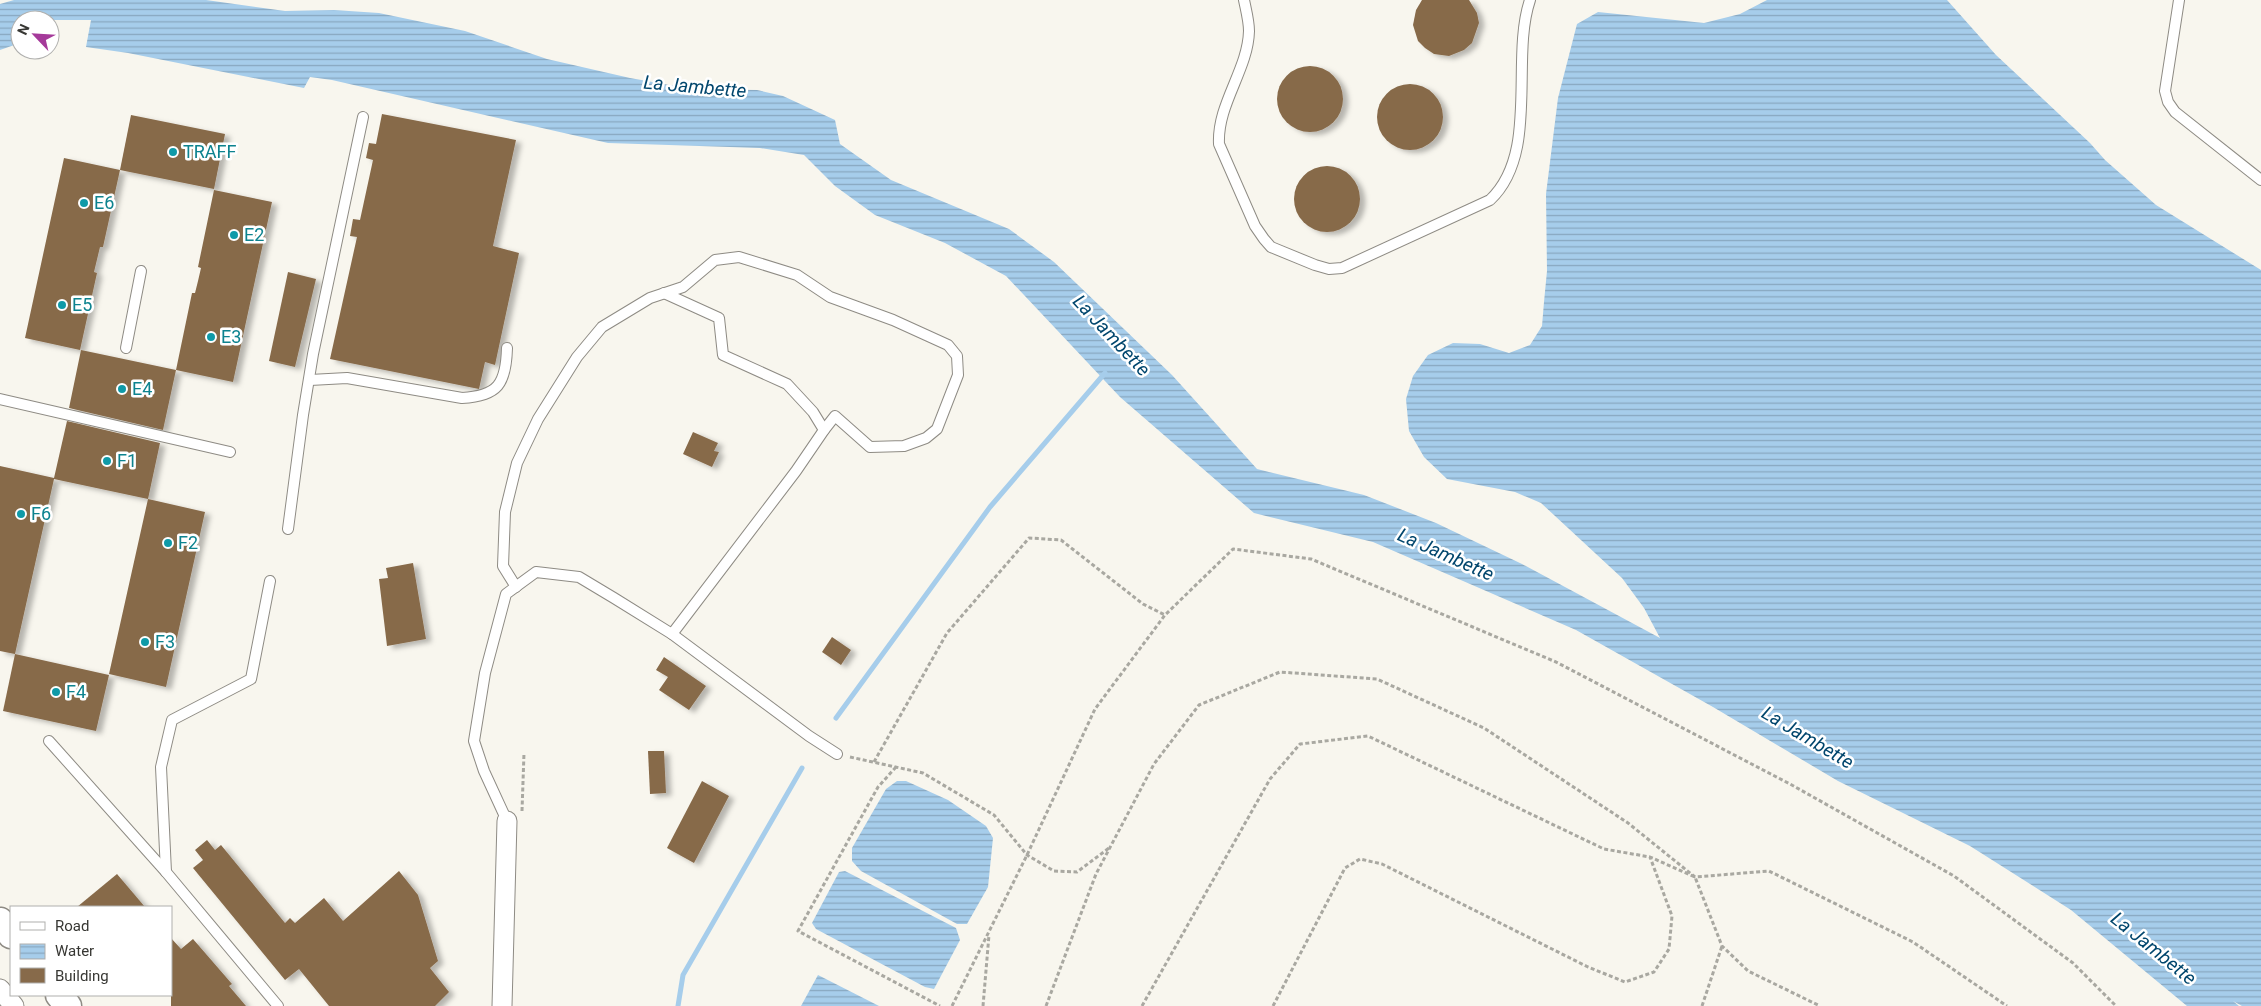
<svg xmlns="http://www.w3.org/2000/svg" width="2261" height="1006" viewBox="0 0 2261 1006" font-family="Roboto,sans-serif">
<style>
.water{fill:url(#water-rules)}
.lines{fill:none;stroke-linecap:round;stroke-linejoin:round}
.stream{stroke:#a6cdeb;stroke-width:5}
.building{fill:#876a4a;filter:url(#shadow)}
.lane-casing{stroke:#8e8b84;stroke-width:12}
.street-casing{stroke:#8e8b84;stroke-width:21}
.secondary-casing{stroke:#8e8b84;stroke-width:29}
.path{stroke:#a9a8a1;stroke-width:3;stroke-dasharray:4 2.5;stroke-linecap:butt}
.lane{stroke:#fff;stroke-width:10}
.street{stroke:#fff;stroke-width:19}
.secondary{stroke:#fff;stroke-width:26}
.culture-dot{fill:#0f9aa8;stroke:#fff;stroke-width:2}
.labels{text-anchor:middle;stroke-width:5;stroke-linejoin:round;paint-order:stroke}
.culture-label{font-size:18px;fill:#0d838f;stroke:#fff;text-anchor:start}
.water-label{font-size:19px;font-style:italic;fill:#01466d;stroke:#fff}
</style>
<defs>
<pattern id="water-rules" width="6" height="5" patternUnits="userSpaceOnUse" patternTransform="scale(1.25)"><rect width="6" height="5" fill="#a6cdeb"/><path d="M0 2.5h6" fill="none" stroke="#88a7bf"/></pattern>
<filter id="shadow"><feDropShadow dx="5.5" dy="3" stdDeviation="2.5" flood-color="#0004"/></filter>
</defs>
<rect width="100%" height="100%" fill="#f8f6ee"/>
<g class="water">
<path d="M14 0H206L285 11 334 10 379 13 465 31 547 59 630 78 692 89 757 90 783 96 835 120 840 144 891 180 1009 229 1054 262 1172 375 1257 469 1364 495 1436 523 1522 564 1660 638 1644 608 1622 578 1541 503 1515 492 1447 479 1424 457 1409 431 1406 399 1413 376 1428 355 1453 343 1480 344 1509 353 1530 345 1542 326 1544 302 1547 271 1546 194 1558 98 1577 24 1598 12 1704 23 1740 14 1767 0H1947L1996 55 2090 143 2105 160 2156 205 2261 270V1006H2242L2233 1001 2239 1006H2187L2071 910 1970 846 1838 781 1713 707 1576 630 1373 542 1254 513 1120 397 1006 276 945 243 875 215 835 186 804 155 760 148 608 143 332 80 310 77 304 88 128 53 86 47 91 20H20V43L0 50V4Z"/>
<path d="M897 781H906L948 800 986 826 993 838 988 887 967 924H957L861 871 852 861V848L886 789Z"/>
<path d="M845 871 956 928 960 940 934 989 925 987 816 929 812 923 839 872Z"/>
<path d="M818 975 879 1006H801Z"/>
</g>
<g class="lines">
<g class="stream">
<path d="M836 718 990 507 1105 373"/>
<path d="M678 1006 683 975 802 768"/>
</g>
</g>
<g class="building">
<path d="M1422 0H1469L1477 13 1479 23 1472 43 1464 50 1449 56 1434 54 1425 48 1418 41 1413 25 1416 10Z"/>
<circle cx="1310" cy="99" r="33"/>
<circle cx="1410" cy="117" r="33"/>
<path d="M382 114 516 140 493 246 519 253 495 365 485 362 479 389 330 359 357 237 350 236 353 219 360 220 373 160 366 158 369 143 376 144Z"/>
<path d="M131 115 225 134 214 189 120 170Z"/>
<path d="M64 158 120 170 103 247H100L94 272 97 273 80 350 25 338Z"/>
<circle cx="1327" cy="199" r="33"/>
<path d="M214 190 272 202 233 382 176 370 163 430 69 408 81 350 176 370 192 293H195L198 281 201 268 198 267Z"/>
<path d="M288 272 316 279 295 367 269 361Z"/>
<path d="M67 421 160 443 148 499 205 512 166 687 109 674 148 499 54 479 15 654 0 651V466L54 478Z"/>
<path d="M693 432 718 443 714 451 719 452 712 467 683 454Z"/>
<path d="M413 563 426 639 387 646 379 579 388 578 386 568Z"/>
<path d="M832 637 851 650 841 665 822 652Z"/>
<path d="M15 654 109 675 96 731 3 711Z"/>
<path d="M664 657 706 686 689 710 659 690 668 677 656 670Z"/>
<path d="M648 751H664L666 793 650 794Z"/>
<path d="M702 781 729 796 694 863 667 848Z"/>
<path d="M207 840 215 850 221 845 285 923 290 918 295 923 324 898 343 921 399 871 418 895 438 961 430 968 449 992 435 1006H329L299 969 285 980 193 868 203 860 195 850Z"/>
<path d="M117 874 145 907H77Z"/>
<path d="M171 938 181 949 193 939 232 984 229 986 246 1006H171Z"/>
</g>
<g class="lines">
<defs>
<g id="lane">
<path d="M1244 0C1246 10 1249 21 1249 31 1248 70 1217 104 1219 144L1255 226 1264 239 1271 247 1315 265 1329 269 1342 268 1490 200C1540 153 1510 59 1530 0"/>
<path d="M2179 0 2165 91 2168 102 2175 112 2261 180"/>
<path d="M664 293 719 318 723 355 787 384 813 412 824 430 796 471 672 634"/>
<path d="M126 348 141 271"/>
<path d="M310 380 347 378 462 398C498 396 506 384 507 348"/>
<path d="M0 399 230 452"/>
<path d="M288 529 303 415 313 354 363 117"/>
<path d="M516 587 503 566 505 512 517 463 538 419 577 357 602 327 650 298 683 287 715 260 739 257 797 275 830 297 893 320 948 345 957 356 958 375 937 429 926 438 904 446 870 447 835 416 824 430"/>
<path d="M49 741 166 872 278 1006"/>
<path d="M507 821 484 771 474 741 485 673 506 594 536 572 579 577 614 598 672 634 809 736 837 754"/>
<path d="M166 872 161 767 172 720 251 679 270 581"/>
</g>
<g id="street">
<path d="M0 989 14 1006"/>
<path d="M502 1006 507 821"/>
</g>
<g id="secondary">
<path d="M0 921 11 935"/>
<path d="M59 995 68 1006"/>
</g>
</defs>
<use href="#lane" class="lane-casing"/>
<use href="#street" class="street-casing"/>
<use href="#secondary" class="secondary-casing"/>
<g class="path">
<path d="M850 757 923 773 994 815 1027 855 1054 871 1077 872 1109 848"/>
<path d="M874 762 947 633 1029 538 1061 540 1143 604 1165 615"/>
<path d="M896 767 878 787 798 931 940 1006"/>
<path d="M522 811 524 753"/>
<path d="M952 1006 1027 855 1095 709 1165 615 1233 549 1311 559 1556 662 1790 784 1954 876 2073 963 2116 1006"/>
<path d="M983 1006 989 935"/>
<path d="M1046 1006 1096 874 1154 764 1199 705 1280 672 1377 679 1484 728 1628 823 1695 877 1769 871 1913 942 2007 1006"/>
<path d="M1142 1006 1270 779 1300 744 1368 736 1604 849 1650 857 1695 877 1722 946 1748 971 1820 1006"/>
<path d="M1273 1006 1345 868 1360 859 1382 864 1588 967 1625 982 1654 972 1669 949 1672 916 1650 857"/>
<path d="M1702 1006 1722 946"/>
</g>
<use href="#lane" class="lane"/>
<use href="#street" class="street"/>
<use href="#secondary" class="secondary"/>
</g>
<g class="culture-dot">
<circle cx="173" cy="152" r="5"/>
<circle cx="84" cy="203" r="5"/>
<circle cx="234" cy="235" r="5"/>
<circle cx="62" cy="305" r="5"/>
<circle cx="211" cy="337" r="5"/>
<circle cx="122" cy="389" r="5"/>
<circle cx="107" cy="461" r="5"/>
<circle cx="21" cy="514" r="5"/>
<circle cx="168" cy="543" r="5"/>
<circle cx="145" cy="642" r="5"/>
<circle cx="56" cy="692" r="5"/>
</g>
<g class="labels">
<g class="culture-label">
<text x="183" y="158">TRAFF</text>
<text x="94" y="209">E6</text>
<text x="244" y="241">E2</text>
<text x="72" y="311">E5</text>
<text x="221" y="343">E3</text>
<text x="132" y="395">E4</text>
<text x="117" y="467">F1</text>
<text x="31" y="520">F6</text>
<text x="178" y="549">F2</text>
<text x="155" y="648">F3</text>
<text x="66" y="698">F4</text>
</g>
<g class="water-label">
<text transform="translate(695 86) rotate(5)" y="7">La Jambette</text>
<text transform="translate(1112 335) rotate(47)" y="7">La Jambette</text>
<text transform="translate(1446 554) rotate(24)" y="7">La Jambette</text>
<text transform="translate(1808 737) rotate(31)" y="7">La Jambette</text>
<text transform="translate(2154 948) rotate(39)" y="7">La Jambette</text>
</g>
</g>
<rect x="10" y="906" width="162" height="90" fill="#ffffff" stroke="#afafad"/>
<rect x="20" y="922" width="25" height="8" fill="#ffffff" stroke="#afafad"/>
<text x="55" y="931" font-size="15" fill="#373733">Road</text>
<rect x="20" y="944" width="25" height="15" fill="url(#water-rules)" stroke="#afafad"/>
<text x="55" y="956" font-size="15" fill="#373733">Water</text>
<rect x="20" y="968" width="25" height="15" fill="#876a4a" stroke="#afafad"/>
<text x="55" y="981" font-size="15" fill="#373733">Building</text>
<g transform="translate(35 35) rotate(295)"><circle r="24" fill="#ffffff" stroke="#afafad"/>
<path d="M0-4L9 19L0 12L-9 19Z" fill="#a53a9a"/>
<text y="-8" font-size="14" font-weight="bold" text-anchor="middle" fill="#373733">N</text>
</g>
</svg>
